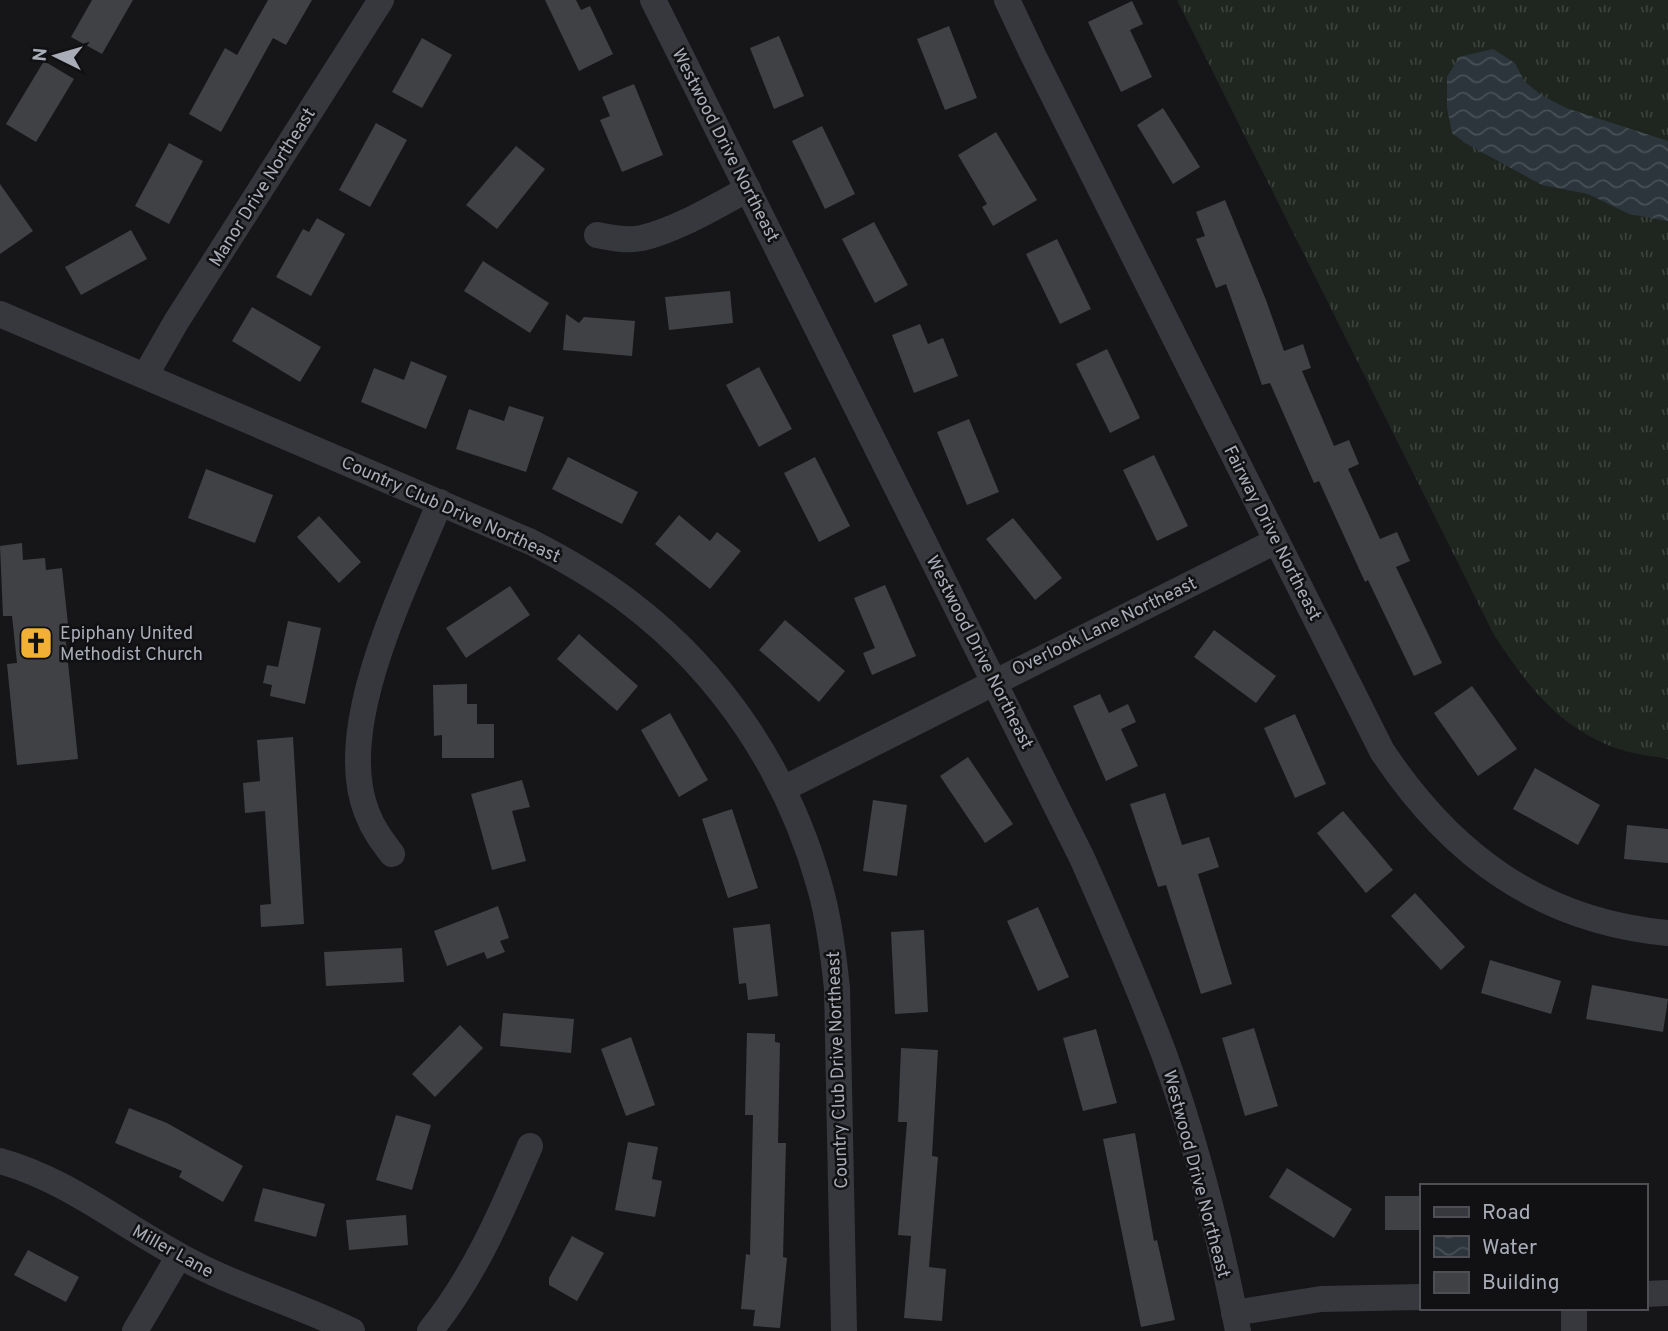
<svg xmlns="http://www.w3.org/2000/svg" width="1668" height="1331" viewBox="0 0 1668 1331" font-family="Overpass,sans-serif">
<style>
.grass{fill:url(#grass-tufts)}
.water{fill:url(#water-waves)}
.building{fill:#404145}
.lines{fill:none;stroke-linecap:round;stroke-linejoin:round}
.minor{stroke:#37383d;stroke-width:26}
.labels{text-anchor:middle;stroke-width:5;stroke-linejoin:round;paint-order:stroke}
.street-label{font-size:18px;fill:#a8adb8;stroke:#111113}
.poi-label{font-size:18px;fill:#a8adb8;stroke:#111113;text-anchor:start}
</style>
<defs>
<pattern id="grass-tufts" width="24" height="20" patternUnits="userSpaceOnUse" patternTransform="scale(1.75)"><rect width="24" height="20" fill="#1e261f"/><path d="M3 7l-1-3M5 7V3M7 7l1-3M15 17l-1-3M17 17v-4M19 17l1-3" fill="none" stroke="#3c433d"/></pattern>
<pattern id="water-waves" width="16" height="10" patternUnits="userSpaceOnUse" patternTransform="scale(1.75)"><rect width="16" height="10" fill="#2c353c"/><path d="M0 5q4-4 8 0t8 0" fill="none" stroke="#485056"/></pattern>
</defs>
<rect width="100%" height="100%" fill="#161618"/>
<path class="grass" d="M1177 0H1668V759C1654 756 1639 755 1625 751 1561 731 1530 689 1494 635Z"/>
<path class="water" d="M1493 49 1515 63 1524 81 1541 95 1566 108 1668 141V221L1629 214 1588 194 1542 185 1465 143 1452 133 1447 108V77L1459 57Z"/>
<g class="building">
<path d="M92 0H133L102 54 71 37Z"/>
<path d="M268 0H312L286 45 273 38 221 132 189 114 225 48 237 55Z"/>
<path d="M545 0H576L581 10 590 6 613 54 579 71Z"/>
<path d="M1132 1 1143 24 1130 30 1152 77 1121 92 1088 22Z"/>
<path d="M949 26 977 98 945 110 917 39Z"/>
<path d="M779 36 804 96 774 109 750 48Z"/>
<path d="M422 38 452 55 422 108 392 92Z"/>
<path d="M44 61 74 79 36 142 6 124Z"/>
<path d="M634 84 663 155 622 172 600 120 610 116 602 97Z"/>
<path d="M1163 108 1200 167 1173 184 1137 125Z"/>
<path d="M376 123 407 140 370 207 339 190Z"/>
<path d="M822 126 855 194 825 209 792 141Z"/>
<path d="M996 132 1037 200 993 226 982 207 987 204 958 155Z"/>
<path d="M169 143 203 161 169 224 135 206Z"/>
<path d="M516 146 545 169 497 229 466 205Z"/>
<path d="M0 184 33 231 0 254Z"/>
<path d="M1225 200 1266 300 1284 351 1303 344 1311 368 1302 371 1334 446 1349 440 1359 464 1348 469 1380 539 1397 532 1410 561 1396 567 1442 663 1414 676 1368 580 1365 582 1319 481 1314 483 1270 383 1262 385 1226 284 1216 288 1196 239 1205 236 1196 212Z"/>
<path d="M317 218 345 234 311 296 276 277 303 229 309 232Z"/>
<path d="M874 222 908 285 875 303 842 239Z"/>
<path d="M131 230 147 259 81 295 65 267Z"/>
<path d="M1057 239 1091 309 1060 324 1026 254Z"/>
<path d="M483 261 549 303 530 333 464 291Z"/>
<path d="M730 291 733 323 669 330 665 297Z"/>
<path d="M252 307 321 347 300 382 232 341Z"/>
<path d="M566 314 579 323 584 317 635 321 632 356 563 350Z"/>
<path d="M920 324 928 344 943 338 958 376 914 393 892 335Z"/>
<path d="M1107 349 1140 418 1110 433 1076 364Z"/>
<path d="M411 361 447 376 426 429 361 402 374 368 404 380Z"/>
<path d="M759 367 792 429 759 447 726 385Z"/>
<path d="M509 406 544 417 526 472 456 449 469 409 504 421Z"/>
<path d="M969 419 999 492 967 505 937 432Z"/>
<path d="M1154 455 1188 526 1157 541 1123 470Z"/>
<path d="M568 457 638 492 622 524 552 489Z"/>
<path d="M815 457 850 526 819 542 784 473Z"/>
<path d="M206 469 273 495 255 543 188 518Z"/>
<path d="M679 515 710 541 717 532 741 551 710 589 655 544Z"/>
<path d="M319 516 361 562 339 583 297 537Z"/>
<path d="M1013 518 1062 578 1035 600 986 539Z"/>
<path d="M22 543 23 560 45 558 46 570 62 568 68 624H64L78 759 17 765 7 664 17 663 12 616H3L0 546Z"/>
<path d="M885 585 916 656 872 675 863 653 875 648 854 598Z"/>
<path d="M510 586 530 615 466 658 446 628Z"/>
<path d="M785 620 845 671 819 702 759 650Z"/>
<path d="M288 621 321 628 305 704 270 696 272 685 263 683 267 665 278 667Z"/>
<path d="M1214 630 1276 676 1256 703 1194 657Z"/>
<path d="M579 634 638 686 617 711 557 659Z"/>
<path d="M467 684V704H477V724H494V758H442V735L434 736 433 685Z"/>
<path d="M1472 686 1517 749 1478 776 1434 713Z"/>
<path d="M1100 694 1109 713 1128 704 1136 722 1121 729 1138 766 1106 781 1073 706Z"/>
<path d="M670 713 708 780 679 797 641 730Z"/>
<path d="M1295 714 1326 784 1295 798 1264 728Z"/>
<path d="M293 737 304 924 261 927 260 905 271 904 265 811 245 813 243 783 260 781 257 740Z"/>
<path d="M968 757 1013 824 985 843 940 776Z"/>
<path d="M1535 768 1600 805 1578 845 1513 809Z"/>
<path d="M522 780 530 807 512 811 526 861 492 870 471 794Z"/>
<path d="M1165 793 1182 845 1209 837 1219 867 1198 874 1232 984 1201 994 1166 885 1158 887 1130 804Z"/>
<path d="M873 800 907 805 897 876 863 871Z"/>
<path d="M732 809 758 888 728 898 702 819Z"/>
<path d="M1343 811 1393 870 1366 893 1317 833Z"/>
<path d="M1627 825 1668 829V863L1624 859Z"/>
<path d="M1415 893 1465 947 1441 970 1391 916Z"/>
<path d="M498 906 509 938 500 941 505 952 487 959 484 952 447 966 434 931Z"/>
<path d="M1038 907 1069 977 1038 991 1007 921Z"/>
<path d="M770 924 778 996 748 1000 746 983 739 984 733 928Z"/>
<path d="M924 930 928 1012 895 1014 891 932Z"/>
<path d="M402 948 404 982 326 986 324 952Z"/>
<path d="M1490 960 1561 981 1551 1014 1481 993Z"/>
<path d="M1592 985 1668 999 1663 1032 1586 1019Z"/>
<path d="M503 1013 574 1019 571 1053 500 1046Z"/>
<path d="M460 1025 483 1048 435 1097 412 1074Z"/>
<path d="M1254 1028 1278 1106 1245 1116 1222 1038Z"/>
<path d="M1096 1029 1117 1103 1083 1111 1063 1038Z"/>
<path d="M747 1033 775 1034V1042L780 1043 778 1143H786L783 1257 787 1258 780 1328 753 1326 755 1310 741 1309 746 1254 750 1255 753 1115H745Z"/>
<path d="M631 1037 655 1105 626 1116 601 1049Z"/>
<path d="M901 1048 938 1050 932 1156 938 1157 929 1267 946 1269 942 1321 904 1318 911 1236 898 1235 907 1122H898Z"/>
<path d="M129 1108 167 1123 243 1166 223 1202 179 1177 182 1171 115 1143Z"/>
<path d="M396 1115 431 1125 412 1190 376 1180Z"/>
<path d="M1135 1133 1154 1241 1157 1240 1175 1320 1141 1327 1103 1139Z"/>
<path d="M628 1142 658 1147 652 1179 662 1181 655 1217 615 1210Z"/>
<path d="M1287 1168 1352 1209 1334 1238 1269 1197Z"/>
<path d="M263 1188 325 1204 316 1237 254 1221Z"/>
<rect x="1385" y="1196" width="36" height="34"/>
<path d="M406 1215 408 1245 349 1250 346 1220Z"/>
<path d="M572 1236 604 1253 577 1301 549 1285V1278Z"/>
<path d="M28 1250 79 1277 66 1302 14 1275Z"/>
</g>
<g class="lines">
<g class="minor">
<path d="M653 0 1082 858C1111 923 1139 988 1164 1054 1197 1144 1220 1238 1238 1331"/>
<path d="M1007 0 1033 55 1382 751C1451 855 1540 921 1668 933"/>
<path d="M597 235C612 238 627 241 642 238 677 230 716 206 748 189"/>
<path d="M0 314 531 542C566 560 599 579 630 603 722 673 788 773 819 884 829 918 833 953 837 988L844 1331"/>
<path d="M145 376 176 322 381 0"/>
<path d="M783 789 1276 541"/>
<path d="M392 854C382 841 373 829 367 813 332 726 407 584 440 502"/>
<path d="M0 1161C66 1179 120 1224 180 1256 235 1287 296 1303 352 1331"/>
<path d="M1645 1294 1668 1293"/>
<path d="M1574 1308V1331"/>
<path d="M1234 1313 1321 1299 1421 1297"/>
<path d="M135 1331 179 1256"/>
<path d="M430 1331C475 1275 502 1211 530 1146"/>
</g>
</g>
<defs>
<symbol id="church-square" viewBox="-11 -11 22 22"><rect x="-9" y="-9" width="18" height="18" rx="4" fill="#f2b134" stroke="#111113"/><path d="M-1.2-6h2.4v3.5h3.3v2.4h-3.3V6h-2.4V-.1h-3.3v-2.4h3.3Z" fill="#111"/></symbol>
</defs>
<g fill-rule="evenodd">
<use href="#church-square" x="17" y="624" width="38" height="38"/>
</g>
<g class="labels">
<g class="street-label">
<text transform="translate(726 145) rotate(63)" y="6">Westwood Drive Northeast</text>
<text transform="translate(262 187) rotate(-58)" y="6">Manor Drive Northeast</text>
<text transform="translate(451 509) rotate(24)" y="6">Country Club Drive Northeast</text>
<text transform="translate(1273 533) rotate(63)" y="6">Fairway Drive Northeast</text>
<text transform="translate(1104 626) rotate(-26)" y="6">Overlook Lane Northeast</text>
<text transform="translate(980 652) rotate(63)" y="6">Westwood Drive Northeast</text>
<text transform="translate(837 1070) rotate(-92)" y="6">Country Club Drive Northeast</text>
<text transform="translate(1197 1174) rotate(75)" y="6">Westwood Drive Northeast</text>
<text transform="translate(173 1251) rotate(29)" y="6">Miller Lane</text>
</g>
<g class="poi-label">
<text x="60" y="639">Epiphany United<tspan x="60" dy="21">Methodist Church</tspan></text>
</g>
</g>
<rect x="1420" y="1184" width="228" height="126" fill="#111113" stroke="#4d4f55" stroke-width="2"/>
<rect x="1434" y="1207" width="35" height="10" fill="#37383d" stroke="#4d4f55" stroke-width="2"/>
<text x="1482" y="1219" font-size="21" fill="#a8adb8">Road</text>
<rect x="1434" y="1236" width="35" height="21" fill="url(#water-waves)" stroke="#4d4f55" stroke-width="2"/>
<text x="1482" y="1254" font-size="21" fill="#a8adb8">Water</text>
<rect x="1434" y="1272" width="35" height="21" fill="#404145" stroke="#4d4f55" stroke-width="2"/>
<text x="1482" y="1289" font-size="21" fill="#a8adb8">Building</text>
<g transform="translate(56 56) rotate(275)" stroke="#111113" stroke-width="5" paint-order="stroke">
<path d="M0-5L12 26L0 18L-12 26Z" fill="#a8adb8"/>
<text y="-10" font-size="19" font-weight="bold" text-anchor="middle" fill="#a8adb8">N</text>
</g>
</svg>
